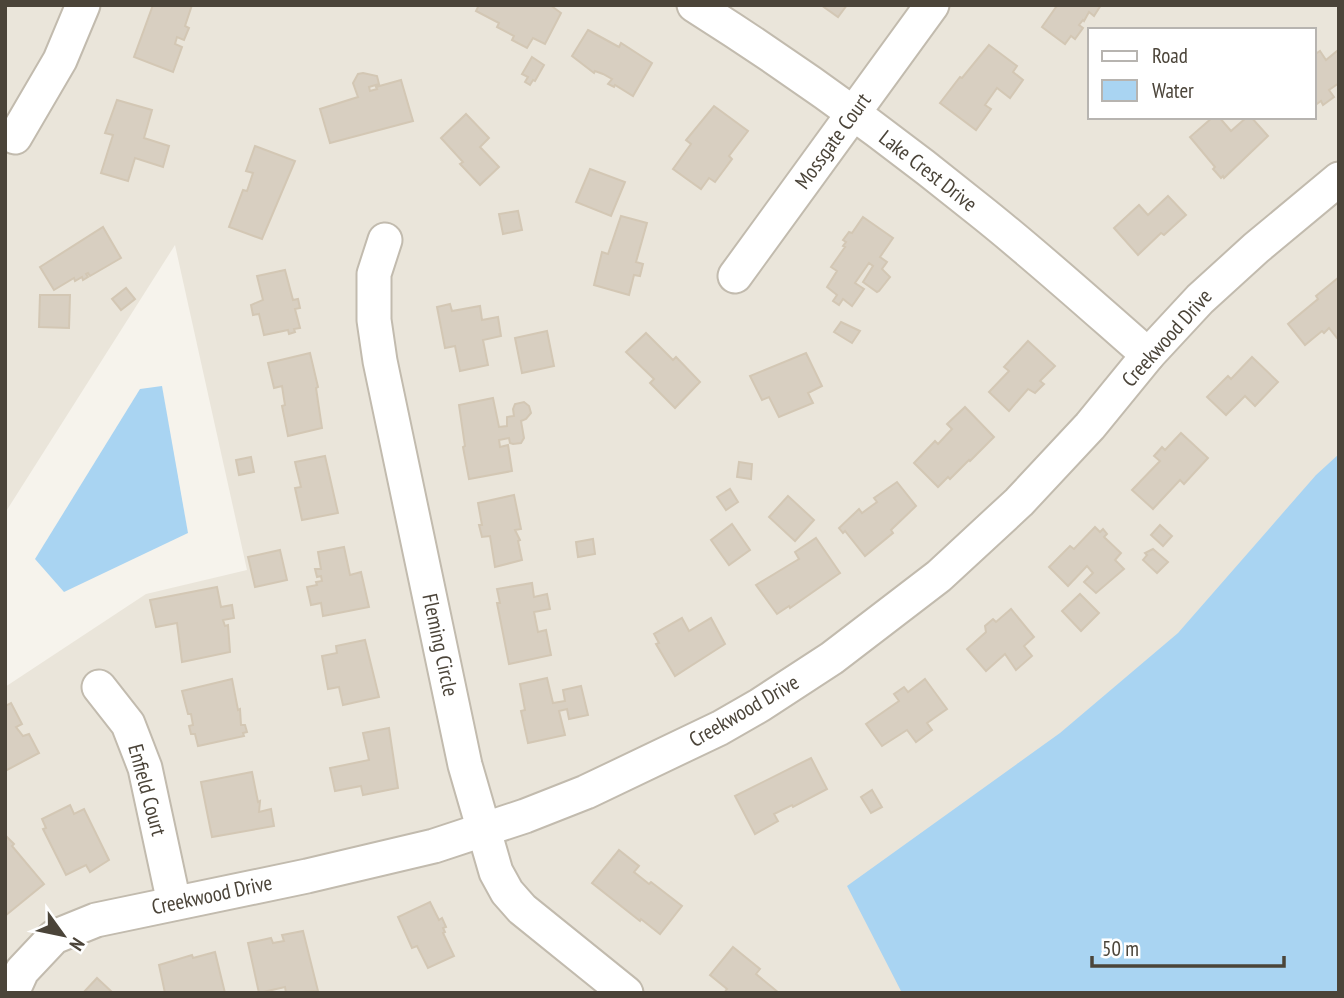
<svg xmlns="http://www.w3.org/2000/svg" width="1344" height="998" viewBox="0 0 1344 998" font-family="'PT Sans Narrow',sans-serif">
<style>
.residential{fill:#eae5da;fill-rule:evenodd}
.water{fill:#a9d4f2}
.building{fill:#d8cfc1;stroke:#d3c7b4;stroke-width:2}
.lines{fill:none;stroke-linecap:round;stroke-linejoin:round}
.minor-casing{stroke:#c2bbae;stroke-width:37}
.minor{stroke:#fff;stroke-width:33}
.labels{text-anchor:middle;stroke-width:7;stroke-linejoin:round;paint-order:stroke}
.street-label{font-size:21px;fill:#4b4439;stroke:#fff}
</style>
<rect width="100%" height="100%" fill="#f6f3ec"/>
<path class="residential" d="M5 5H1339V993H5V687L146 594 247 570 175 245 5 513ZM1090 30H1314V117H1090Z"/>
<g class="water">
<path d="M162 386 188 533 64 592 35 559 140 389Z"/>
<path d="M1339 454V993H902L847 886 1060 733 1178 633 1316 475Z"/>
</g>
<g class="building">
<path d="M153 5H192L185 26 189 28 184 40 177 37 175 44 182 47 173 72 134 57Z"/>
<path d="M479 5H550L561 13 545 44 533 38 527 48 512 40 514 36 497 27 499 23 476 11Z"/>
<path d="M821 5H847L838 17Z"/>
<path d="M1054 5H1101L1094 16 1089 12 1084 21 1083 20 1079 25 1083 28 1075 39 1071 36 1065 44 1042 27 1056 7Z"/>
<path d="M588 30 619 47 621 43 652 63 633 96 615 85 614 87 608 84 612 79 603 74 595 71 594 73 572 56Z"/>
<path d="M989 45 1017 66 1013 72 1023 80 1010 98 997 88 985 105 991 109 976 130 940 103 960 77 962 78Z"/>
<path d="M1320 51 1326 60 1337 51 1339 54V83L1329 90 1334 97 1323 105 1321 101 1314 106V55Z"/>
<path d="M532 57 544 65 535 81 533 80 530 85 525 82 528 77 522 74Z"/>
<path d="M363 73 377 76 379 84 369 87 370 91 377 89 376 87 401 80 413 121 330 143 320 109 358 97 353 83 358 74Z"/>
<path d="M117 100 152 110 144 138 169 146 163 167 135 158 128 181 101 173 113 135 105 133Z"/>
<path d="M714 106 748 131 729 156 732 159 715 182 709 178 701 189 673 169 691 144 686 140Z"/>
<path d="M466 114 489 138 480 147 499 167 480 185 460 164 463 162 441 138Z"/>
<path d="M1213 117H1219L1231 131 1247 117H1251L1268 136 1224 178 1223 176 1221 178 1213 169 1215 167 1190 137Z"/>
<path d="M255 146 295 161 262 239 229 227 243 190 247 191 253 173 246 171Z"/>
<path d="M590 169 625 182 611 216 576 202Z"/>
<path d="M1168 196 1186 215 1164 235 1161 233 1138 255 1114 228 1139 205 1148 215Z"/>
<path d="M518 211 522 230 503 234 499 214Z"/>
<path d="M621 216 647 223 636 262 643 264 640 276 634 275 629 295 594 285 602 252 608 254Z"/>
<path d="M863 217 893 238 880 257 887 262 882 269 890 277 879 291 877 292 863 282 873 266 869 263 855 283 864 289 852 306 843 299 839 305 833 301 837 295 827 287 837 271 831 267 845 247 843 246 846 242 843 240 849 232 852 233Z"/>
<path d="M103 227 121 258 90 276 88 273 86 274 88 277 83 280 82 277 75 281 74 278 54 290 40 267Z"/>
<path d="M285 270 293 300 298 299 300 308 295 309 300 328 294 329 295 332 289 334 288 330 264 335 259 314 253 315 251 305 263 300 257 276Z"/>
<path d="M1339 277V337L1337 338 1329 328 1324 333 1322 331 1305 345 1288 324 1318 299 1316 296Z"/>
<path d="M126 288 135 299 121 310 112 299Z"/>
<path d="M40 295H70L69 328 39 327Z"/>
<path d="M450 304 452 311 480 306 482 320 498 317 501 336 483 340 488 365 460 371 455 346 445 348 437 307Z"/>
<path d="M841 322 860 331 852 343 834 332Z"/>
<path d="M547 331 554 366 522 373 515 338Z"/>
<path d="M646 333 673 360 676 357 700 382 675 408 650 383 654 379 626 352Z"/>
<path d="M1028 341 1055 366 1040 381 1044 384 1035 393 1028 389 1009 411 989 392 1009 371 1004 367Z"/>
<path d="M310 353 318 387 316 388 322 428 288 436 282 406 285 405 282 386 274 388 268 363Z"/>
<path d="M806 353 822 386 808 393 813 403 779 417 769 397 762 400 750 376Z"/>
<path d="M1252 357 1278 382 1255 406 1245 396 1226 415 1207 397 1228 376 1231 379Z"/>
<path d="M493 398 499 427 507 426V417L514 416 513 409 515 404 524 402 529 406 531 413 526 419 521 421 524 438 521 443 513 444 510 443 509 438 499 440 500 447 508 445 512 471 469 479 463 447 465 446 459 405Z"/>
<path d="M965 407 994 437 970 461 969 460 950 479 948 477 938 487 914 463 935 441 938 444 952 429 947 424Z"/>
<path d="M1181 433 1208 458 1184 484 1180 480 1153 509 1132 490 1160 461 1154 456 1162 447 1165 450Z"/>
<path d="M325 456 338 513 302 520 295 488 301 487 295 462Z"/>
<path d="M251 457 254 472 239 475 236 460Z"/>
<path d="M739 462 752 464 751 479 737 477Z"/>
<path d="M897 482 916 506 891 530 893 533 865 556 845 531 843 533 839 528 859 509 862 513 877 502 874 498Z"/>
<path d="M730 489 738 502 726 510 717 497Z"/>
<path d="M514 495 521 529 515 530 520 540 518 541 522 560 495 567 490 536 482 537 479 525H482L478 503Z"/>
<path d="M788 496 814 520 795 541 769 517Z"/>
<path d="M732 524 750 550 729 565 711 540Z"/>
<path d="M1160 525 1172 536 1163 546 1151 535Z"/>
<path d="M1095 527 1100 532 1103 529 1107 534 1104 537 1121 553 1115 560 1124 569 1096 593 1084 582 1093 573 1087 566 1068 586 1049 567 1070 546 1074 549Z"/>
<path d="M816 538 840 573 790 608 789 606 777 614 756 585 799 559 795 552Z"/>
<path d="M593 539 595 554 578 557 576 542Z"/>
<path d="M344 547 350 575 361 572 369 607 323 616 321 603 311 605 307 587 317 585 316 582 322 581 321 576 317 577 315 569H321L318 552Z"/>
<path d="M1153 549 1168 562 1157 573 1143 560 1147 555 1145 553Z"/>
<path d="M280 550 287 580 255 587 248 557Z"/>
<path d="M532 583 534 597 547 594 550 609 534 612 538 632 546 630 551 655 509 664 497 603H500L497 589Z"/>
<path d="M217 587 221 607 232 605 234 618 223 620 225 626 228 625 230 652 182 662 177 623 156 627 150 600Z"/>
<path d="M1080 594 1099 613 1081 631 1062 611Z"/>
<path d="M1011 609 1034 637 1024 646 1032 656 1016 670 1005 654 986 671 967 649 986 632 985 626 993 619 996 622Z"/>
<path d="M682 618 689 631 711 618 725 644 675 676 656 644 659 643 654 634Z"/>
<path d="M365 640 379 697 343 705 339 687 328 689 322 656 337 653 336 646Z"/>
<path d="M547 678 553 703 565 701 563 690 581 686 588 715 569 719 567 709 559 711 565 735 528 743 521 711 525 710 520 684Z"/>
<path d="M232 679 238 710 240 709 241 725H245L247 732 243 733 244 736 198 746 195 734H191L189 726 193 725 191 714H188L182 691Z"/>
<path d="M925 679 947 709 927 723 932 730 916 742 907 730 882 746 866 724 899 701 894 694 904 687 908 692Z"/>
<path d="M11 703 22 724 16 727 23 736 29 734 39 753 5 771V706Z"/>
<path d="M389 728 398 788 363 795 361 786 335 791 330 768 369 760 363 733Z"/>
<path d="M811 758 827 789 793 807 792 805 774 814 778 821 755 834 735 796Z"/>
<path d="M252 772 258 802 260 801 259 812 271 809 274 826 212 837 201 782Z"/>
<path d="M872 790 882 807 871 813 861 797Z"/>
<path d="M70 805 74 814 84 809 109 860 90 872 86 865 66 875 43 829 46 828 42 819Z"/>
<path d="M5 835 14 844 12 846 44 884 5 916Z"/>
<path d="M619 850 639 866 634 872 649 884 651 882 682 906 660 934 641 919 640 921 592 883Z"/>
<path d="M430 902 439 920 442 918 446 927 443 928 445 932 443 933 454 956 428 968 417 946 412 948 398 917Z"/>
<path d="M303 931 318 991 286 993 285 987 259 993 248 943 271 938 273 943 284 941 282 935Z"/>
<path d="M733 947 760 969 756 974 779 993H724L727 989 710 975Z"/>
<path d="M215 952 225 993H165L159 965 192 955 193 958Z"/>
<path d="M97 978 113 993H83Z"/>
</g>
<g class="lines">
<defs>
<g id="minor">
<path d="M694 5C792 67 888 136 979 210 1037 256 1092 306 1148 355"/>
<path d="M15 137 60 60 83 5"/>
<path d="M385 240 374 274V320L380 361 465 765 496 872 507 892 522 909 626 993"/>
<path d="M735 276 932 5"/>
<path d="M99 687 128 724 145 768 174 903"/>
<path d="M12 993 22 971 54 937 96 920 307 876 434 846 525 816 586 792 720 728 760 705 832 658 939 576 1019 502 1090 426 1148 355 1200 299 1256 248 1339 179"/>
</g>
</defs>
<use href="#minor" class="minor-casing"/>
<use href="#minor" class="minor"/>
</g>
<g class="labels">
<g class="street-label">
<text transform="translate(833 141) rotate(-54)" y="7">Mossgate Court</text>
<text transform="translate(928 171) rotate(38)" y="7">Lake Crest Drive</text>
<text transform="translate(1167 338) rotate(-48)" y="7">Creekwood Drive</text>
<text transform="translate(440 645) rotate(78)" y="7">Fleming Circle</text>
<text transform="translate(744 711) rotate(-30)" y="7">Creekwood Drive</text>
<text transform="translate(147 790) rotate(75)" y="7">Enfield Court</text>
<text transform="translate(212 895) rotate(-12)" y="7">Creekwood Drive</text>
</g>
</g>
<rect width="1344" height="998" fill="none" stroke="#4b4439" stroke-width="14"/>
<rect x="1088" y="28" width="228" height="91" fill="#ffffff" stroke="#b7b4b0" stroke-width="2"/>
<rect x="1102" y="51" width="35" height="10" fill="#ffffff" stroke="#b7b4b0" stroke-width="2"/>
<text x="1152" y="63" font-size="21" fill="#4b4439">Road</text>
<rect x="1102" y="80" width="35" height="21" fill="#a9d4f2" stroke="#b7b4b0" stroke-width="2"/>
<text x="1152" y="98" font-size="21" fill="#4b4439">Water</text>
<g transform="translate(63 935) rotate(123)" stroke="#ffffff" stroke-width="5" paint-order="stroke">
<path d="M0-5L12 26L0 18L-12 26Z" fill="#4b4439"/>
<text y="-10" font-size="19" font-weight="bold" text-anchor="middle" fill="#4b4439">N</text>
</g>
<path d="M1092 956v10h192v-10" fill="none" stroke="#4b4439" stroke-width="3.5"/>
<text x="1102" y="956" font-size="21" fill="#4b4439" stroke="#ffffff" stroke-width="5" paint-order="stroke">50 m</text>
</svg>
